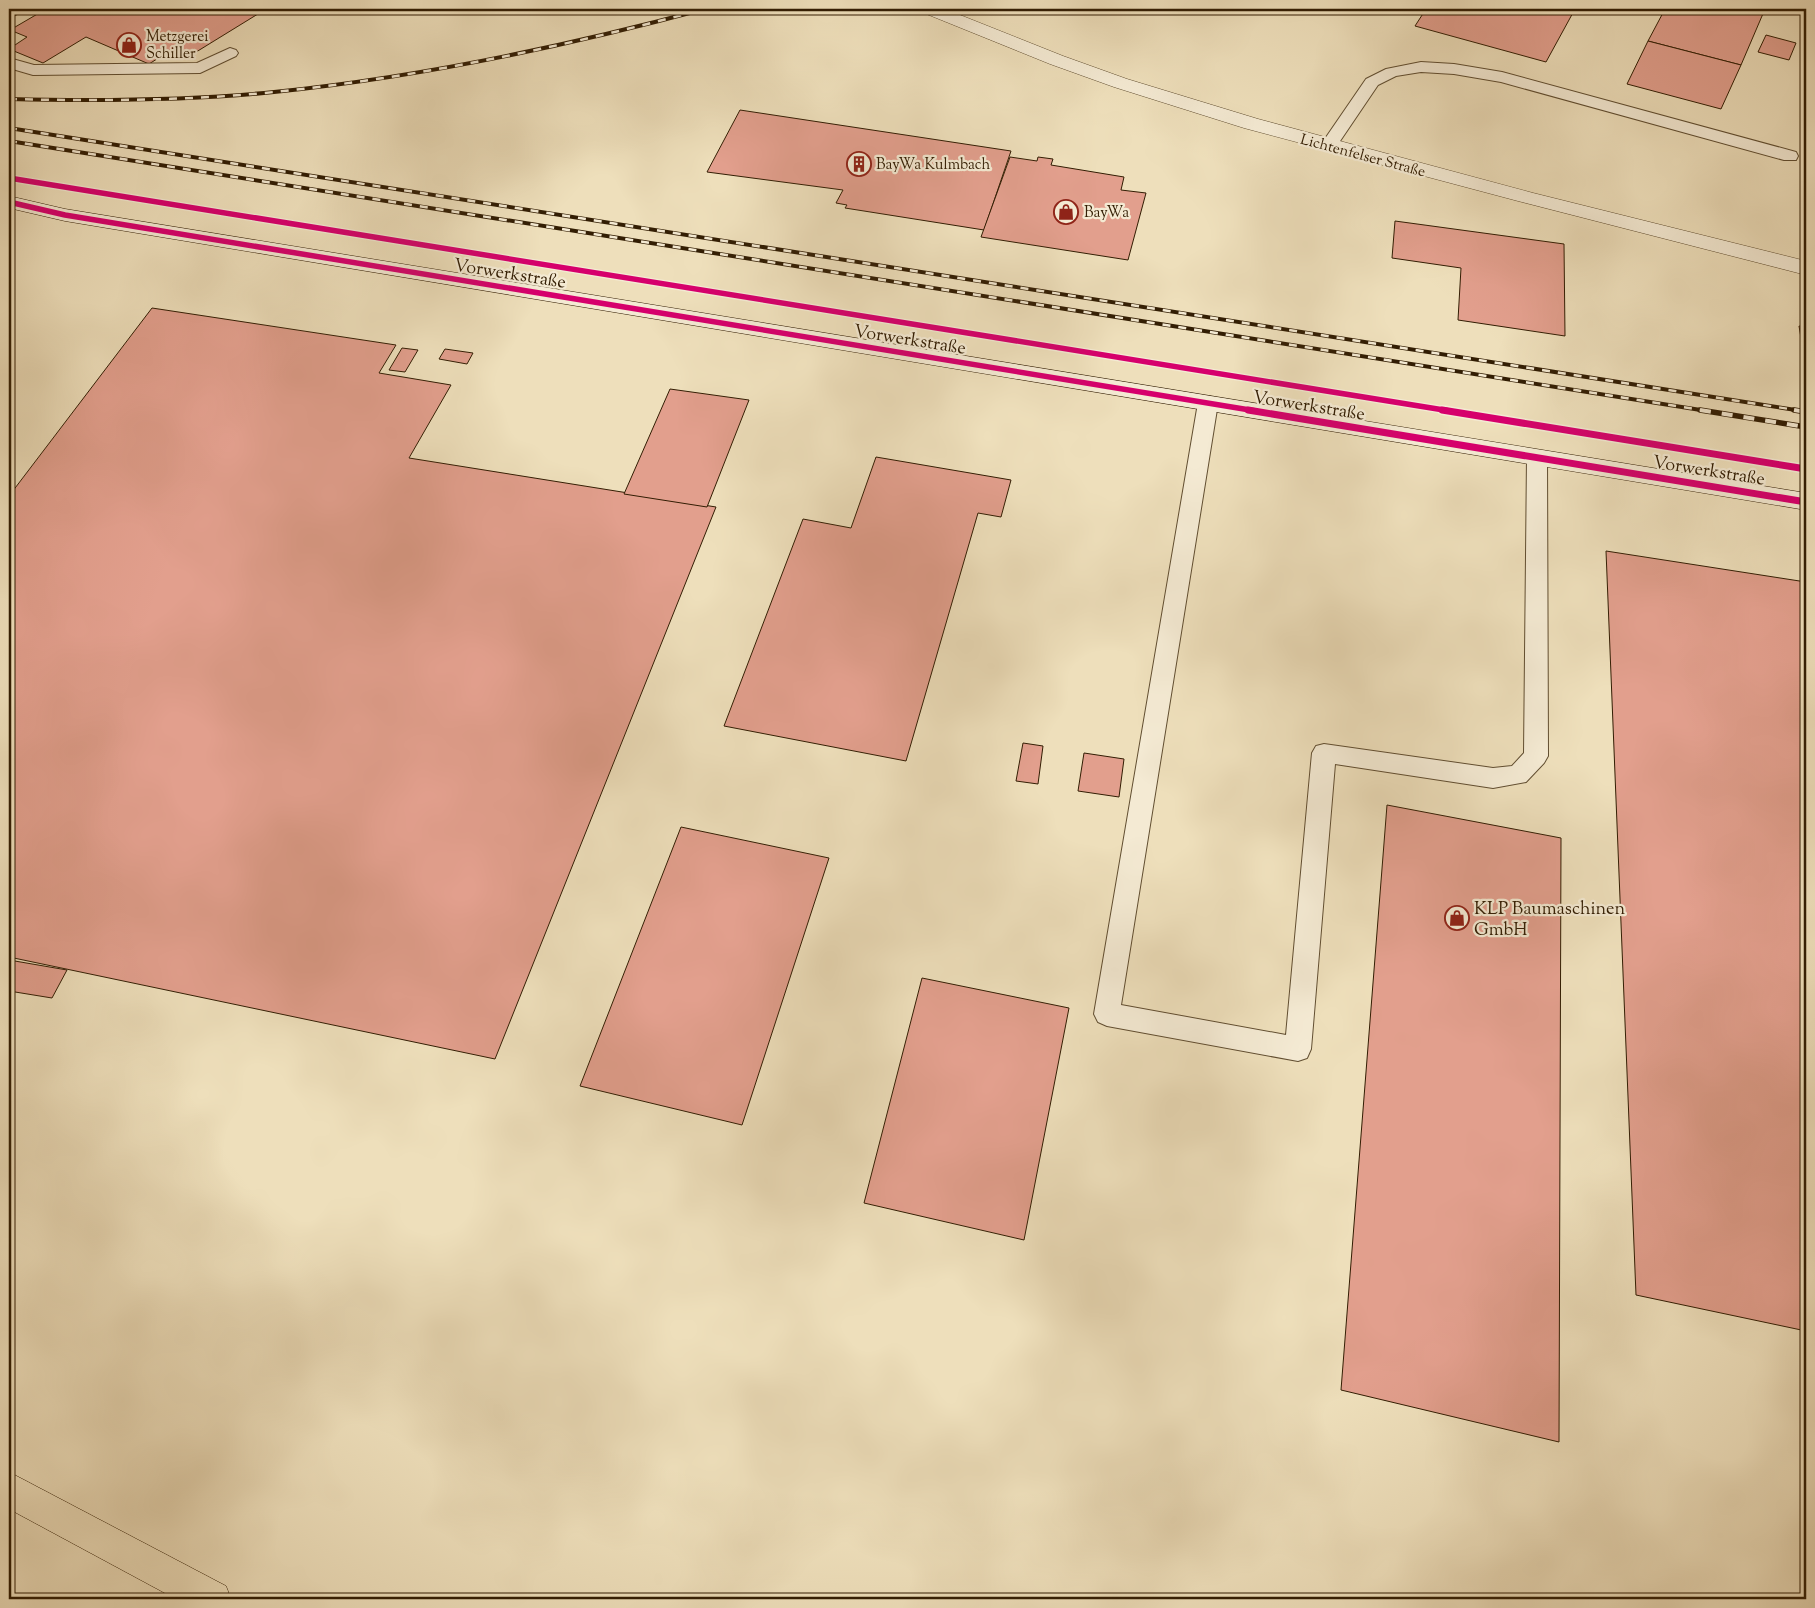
<svg xmlns="http://www.w3.org/2000/svg" width="1815" height="1608" viewBox="0 0 1815 1608" font-family="'Sorts Mill Goudy',serif">
<style>
.building{fill:#e29f8d;stroke:#321d03}
.lines{fill:none;stroke-linecap:round;stroke-linejoin:round}
.lane-casing{stroke:#614e31;stroke-width:2}
.street-casing{stroke:#614e31;stroke-width:1}
.secondary-casing{stroke:#321d03;stroke-width:1}
.highway-casing{stroke:#321d03;stroke-width:1}
.lane{fill:#f4ead3;fill-rule:evenodd}
.street{fill:#f4ead3;fill-rule:evenodd}
.secondary{fill:#f4ead3;fill-rule:evenodd}
.highway{fill:#eedfbb;fill-rule:evenodd}
.rail-far1-casing{stroke:#321d03;stroke-width:4}
.rail-casing{stroke:#321d03;stroke-width:5.5}
.rail-far1{stroke:#f4ead3;stroke-width:2.5;stroke-dasharray:8;stroke-linecap:butt}
.rail{stroke:#f4ead3;stroke-width:4;stroke-dasharray:11;stroke-linecap:butt}
.cycleway-far1-casing{stroke:#f4ead3;stroke-width:8}
.cycleway-casing{stroke:#f4ead3;stroke-width:10}
.cycleway-far1{stroke:#d6006c;stroke-width:5.5}
.cycleway{stroke:#d6006c;stroke-width:7}
.labels{text-anchor:middle;stroke-width:4.5;stroke-linejoin:round;paint-order:stroke}
.far-poi-label{font-size:15px;fill:#321d03;stroke:#f4ead3;text-anchor:start}
.far-street-label{font-size:15px;fill:#321d03;stroke:#f4ead3}
.street-label{font-size:18px;fill:#321d03;stroke:#f4ead3}
.poi-label{font-size:18px;fill:#321d03;stroke:#f4ead3;text-anchor:start}
</style>
<rect width="100%" height="100%" fill="#eedfbb"/>
<filter id="stains"><feTurbulence type="fractalNoise" baseFrequency=".004" numOctaves="4"/><feColorMatrix values="0 0 0 0 .2 0 0 0 0 .09 0 0 0 0 .02 0 0 0 .5 -.17"/></filter>
<radialGradient id="worn" r=".72"><stop offset=".6" stop-color="#630" stop-opacity="0"/><stop offset="1" stop-color="#630" stop-opacity=".3"/></radialGradient>
<g class="building">
<path d="M46 9H266L188 57 171 50 149 64 86 37 43 63 9 49 27 37 10 30Z"/>
<path d="M1426 9H1575L1546 62 1415 26Z"/>
<path d="M1665 9H1765L1741 65 1648 41Z"/>
<path d="M1766 35 1796 43 1789 60 1758 52Z"/>
<path d="M1648 41 1741 65 1721 109 1627 84Z"/>
<path d="M740 110 1011 151 984 230 845 208 847 205 836 203 843 190 707 172Z"/>
<path d="M1010 157 1037 161 1038 157 1053 159 1051 165 1124 177 1121 190 1146 193 1128 260 981 237Z"/>
<path d="M1395 221 1564 244 1565 336 1458 320 1461 268 1392 258Z"/>
<path d="M152 308 396 345 379 373 451 385 409 458 716 507 495 1059 9 957V496Z"/>
<path d="M1799 326 1806 327V368Z"/>
<path d="M402 348 418 350 405 372 389 370Z"/>
<path d="M445 349 473 353 467 364 439 359Z"/>
<path d="M670 389 749 400 707 507 624 494Z"/>
<path d="M876 457 1011 480 1001 517 978 513 906 761 724 726 803 519 851 528Z"/>
<path d="M1606 551 1806 582V1331L1636 1295Z"/>
<path d="M1023 743 1043 746 1038 784 1016 781Z"/>
<path d="M1084 753 1124 759 1119 797 1078 791Z"/>
<path d="M1387 805 1561 838 1559 1442 1341 1390Z"/>
<path d="M681 827 829 858 742 1125 580 1086Z"/>
<path d="M9 960 67 970 52 998 9 991Z"/>
<path d="M922 978 1069 1008 1024 1240 864 1203Z"/>
</g>
<g class="lines">
<defs>
<g id="lane">
<path d="M9 9H24L21 12 9 18Z"/>
<path d="M230 48 236 50 238 53 236 56 200 73 33 75 9 68V58L34 65 197 63Z"/>
<path d="M1421 62 1454 64 1502 72 1796 152 1798 156 1796 160H1784L1501 82 1454 74 1421 72 1396 76 1378 85 1334 150H1322L1320 146 1366 79 1386 69Z"/>
<path d="M1208 396 1215 398 1218 403 1121 1005 1286 1035 1312 753 1316 746 1324 744 1493 768 1512 766 1524 753 1527 457 1530 452 1537 450 1544 452 1547 457 1548 756 1544 763 1526 782 1493 788 1335 764 1311 1049 1307 1058 1298 1061 1107 1026 1098 1022 1094 1014 1198 403 1201 398Z"/>
</g>
<path id="street" d="M921 9H945L1063 56 1127 79 1258 119 1533 193 1806 261V275L1518 201 1244 128 1114 87 1050 64 924 13Z"/>
<path id="secondary" d="M9 196 65 209 1806 493V510L65 221 9 208Z"/>
<path id="highway" d="M9 1472 226 1586 231 1599H176L9 1509Z"/>
</defs>
<use href="#lane" class="lane-casing"/>
<use href="#street" class="street-casing"/>
<use href="#secondary" class="secondary-casing"/>
<use href="#highway" class="highway-casing"/>
<use href="#lane" class="lane"/>
<use href="#street" class="street"/>
<use href="#secondary" class="secondary"/>
<use href="#highway" class="highway"/>
<defs>
<g id="rail-far1">
<path d="M9 99C97 101 186 101 274 92 420 77 563 47 705 9"/>
<path d="M9 128 1802 411"/>
<path d="M9 141 1707 411"/>
</g>
<g id="rail">
<path d="M1700 410 1806 427"/>
<path d="M1794 410 1806 412"/>
</g>
</defs>
<use href="#rail-far1" class="rail-far1-casing"/>
<use href="#rail" class="rail-casing"/>
<use href="#rail-far1" class="rail-far1"/>
<use href="#rail" class="rail"/>
<defs>
<g id="cycleway-far1">
<path d="M9 178 1450 411"/>
<path d="M9 202 65 215 1256 411"/>
</g>
<g id="cycleway">
<path d="M1248 410 1806 502"/>
<path d="M1442 410 1806 469"/>
</g>
</defs>
<use href="#cycleway-far1" class="cycleway-far1-casing"/>
<use href="#cycleway" class="cycleway-casing"/>
<use href="#cycleway-far1" class="cycleway-far1"/>
<use href="#cycleway" class="cycleway"/>
</g>
<defs>
<symbol id="shop-ring" viewBox="-11 -11 22 22"><circle r="9.5" fill="#f4ead3" stroke="#8f2418" stroke-width="1.5"/><path d="M-5-2.5h2.3a2.7 3.5 0 0 1 5.4 0H5L5.5 6h-11ZM-1.5-2.5h3a1.5 2.3 0 0 0-3 0Z" fill="#8f2418"/></symbol>
<symbol id="building-ring" viewBox="-11 -11 22 22"><circle r="9.5" fill="#f4ead3" stroke="#8f2418" stroke-width="1.5"/><path d="M-4-6H4V6H1V3H-1V6H-4ZM-2.5-4.3h1.7v1.8h-1.7ZM.8-4.3h1.7v1.8H.8ZM-2.5-1h1.7V.8h-1.7ZM.8-1h1.7V.8H.8Z" fill="#8f2418"/></symbol>
</defs>
<g fill-rule="evenodd">
<use href="#shop-ring" x="115" y="31" width="28" height="28"/>
<use href="#building-ring" x="845" y="150" width="28" height="28"/>
<use href="#shop-ring" x="1052" y="198" width="28" height="28"/>
<use href="#shop-ring" x="1443" y="904" width="28" height="28"/>
</g>
<g class="labels">
<g class="far-poi-label">
<text x="146" y="41">Metzgerei<tspan x="146" dy="17">Schiller</tspan></text>
<text x="876" y="169">BayWa Kulmbach</text>
<text x="1084" y="217">BayWa</text>
</g>
<g class="far-street-label">
<text transform="translate(1363 155) rotate(15)" y="5">Lichtenfelser Straße</text>
</g>
<g class="street-label">
<text transform="translate(510 273) rotate(9)" y="6">Vorwerkstraße</text>
<text transform="translate(910 339) rotate(9)" y="6">Vorwerkstraße</text>
<text transform="translate(1309 405) rotate(9)" y="6">Vorwerkstraße</text>
<text transform="translate(1709 470) rotate(9)" y="6">Vorwerkstraße</text>
</g>
<g class="poi-label">
<text x="1474" y="914">KLP Baumaschinen<tspan x="1474" dy="21">GmbH</tspan></text>
</g>
</g>
<rect width="1815" height="1608" fill="none" stroke="#eedfbb" stroke-width="30"/>
<rect x="10" y="10" width="1795" height="1588" fill="none" stroke="#321d03" stroke-width="2.5"/>
<rect x="15" y="15" width="1785" height="1578" fill="none" stroke="#321d03"/>
<rect width="100%" height="100%" filter="url(#stains)"/>
<rect width="100%" height="100%" fill="url(#worn)"/>
</svg>
